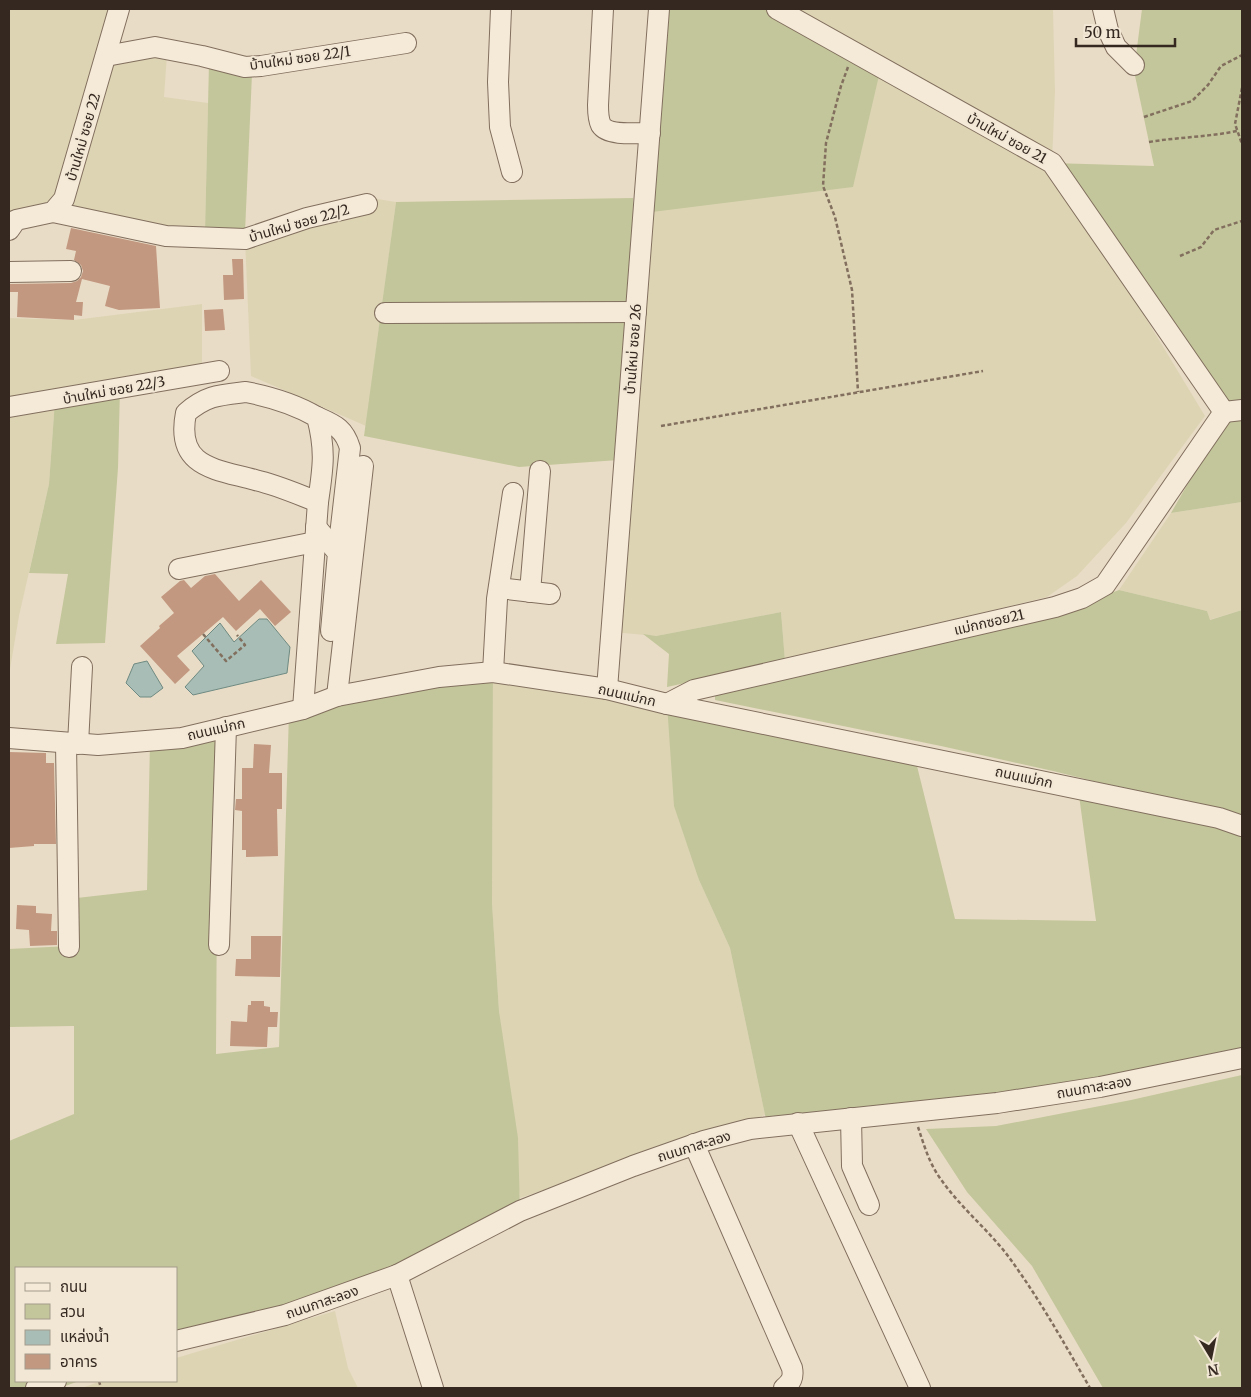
<svg xmlns="http://www.w3.org/2000/svg" width="1251" height="1397" viewBox="0 0 1251 1397" font-family="Merriweather,'Noto Sans Thai',serif">
<style>
.farmland{fill:#ddd4b4}
.green{fill:#c3c69b}
.water{fill:#a7bdb5;stroke:#6f8a82}
.building{fill:#c39880}
.lines{fill:none;stroke-linecap:round;stroke-linejoin:round}
.minor-casing{stroke:#826f5e;stroke-width:22}
.path{stroke:#826f5e;stroke-width:2.5;stroke-dasharray:4 2.5;stroke-linecap:butt}
.minor{stroke:#f5ead8;stroke-width:20}
.labels{text-anchor:middle;stroke-width:4;stroke-linejoin:round;paint-order:stroke}
.street-label{font-size:14px;fill:#342820;stroke:#f1e7d4}
</style>
<rect width="100%" height="100%" fill="#e9dcc6"/>
<g class="farmland">
<path d="M9 9H118L53 212 9 230Z"/>
<path d="M777 9H1053L1055 91 1052 163 1205 416 1126 523 1077 576 1047 597 785 661 781 612 656 636 612 632 644 213Z"/>
<path d="M167 55 164 97 208 103 205 231 141 224 71 211 113 64Z"/>
<path d="M371 198 396 202 366 426 251 376 245 239Z"/>
<path d="M202 304V367L55 400 49 484 19 616 9 675V318L74 320Z"/>
<path d="M1242 502V610L1209 620 1207 611 1119 590 1171 513Z"/>
<path d="M493 672 667 704 699 880 730 948 765 1115 520 1198 499 1011 492 903Z"/>
<path d="M335 1311 348 1368 358 1388H82L101 1381H176V1358Z"/>
</g>
<g class="green">
<path d="M659 9H774L881 67 853 187 644 213Z"/>
<path d="M1142 9H1242V410L1224 412 1052 163 1154 166 1134 71Z"/>
<path d="M209 63 252 74 245 232 205 231Z"/>
<path d="M633 198 632 300 619 460 519 467 364 436 396 202Z"/>
<path d="M120 389 118 468 105 643 56 644 68 574 29 573 49 484 55 400Z"/>
<path d="M1242 418V502L1171 513 1225 419Z"/>
<path d="M1119 590 1207 611 1210 620 1242 610V818L1053 771 941 746 715 700V690L1098 598Z"/>
<path d="M781 612 785 661 667 687 669 654 643 634 656 636Z"/>
<path d="M493 672 492 903 499 1011 518 1138 520 1211 442 1252 176 1343V1268H16V1381H79L60 1388H9V1141L74 1114V1026L9 1027V949L69 946 68 899 147 890 150 741 218 729 216 1054 279 1047 289 712Z"/>
<path d="M667 704 914 754 955 919 1096 921 1078 788 1242 831V1058L769 1126 765 1115 730 948 699 880 674 806Z"/>
<path d="M1242 1075V1388H1103L1032 1266 967 1192 926 1129 996 1126 1131 1100Z"/>
</g>
<g class="water">
<path d="M259 619H267L290 647 287 673 193 695 185 687 204 666 192 651 220 623 234 642Z"/>
<path d="M147 661 163 688 151 697H140L126 683 134 664Z"/>
</g>
<g class="building">
<path d="M71 228 156 246 160 308 119 310 105 306 110 286 82 279 76 302H83L82 316 74 315V320L17 317 18 292H9V284L71 283 77 281 81 277 83 271 81 265 74 260 76 251 66 249Z"/>
<path d="M232 259H243L244 299 224 300 223 275H233Z"/>
<path d="M223 309 225 330 205 331 204 310Z"/>
<path d="M215 574 239 601 261 580 291 612 275 626 260 609 236 631 223 617 177 656 190 670 175 684 140 646 160 628 159 626 174 613 161 597 180 581 184 580 191 588 205 576Z"/>
<path d="M254 744 271 745 269 773H282V809H277L278 856 246 857V850H242V811L235 810 236 799H242V768H253Z"/>
<path d="M9 752 46 753V763H54L56 844H34V846L9 848Z"/>
<path d="M17 905 36 906V913L52 914 51 931H57V945L30 946 29 930 16 929Z"/>
<path d="M251 936H281L280 977 235 976 236 959H251Z"/>
<path d="M251 1001H264V1006L270 1007V1012H278L277 1027H268L267 1047 230 1046 231 1021 247 1022 248 1005H251Z"/>
</g>
<g class="lines">
<defs>
<g id="minor">
<path d="M501 9 498 82 500 127 512 172"/>
<path d="M603 9 598 105C598 112 598 119 601 125 608 136 637 133 650 133"/>
<path d="M777 9 1052 163 1224 412"/>
<path d="M1103 9 1108 30 1116 47 1134 65"/>
<path d="M106 56 155 47 202 56 245 67 261 66 406 43"/>
<path d="M53 212 166 236 245 239 307 218 367 204"/>
<path d="M9 230 16 220 53 212 64 199 119 9"/>
<path d="M9 272 71 271"/>
<path d="M385 313 636 312"/>
<path d="M246 392C272 397 295 404 317 417 326 451 323 468 318 502 297 494 277 485 255 480 216 469 175 468 186 413 207 395 220 395 246 392Z"/>
<path d="M9 407 219 371"/>
<path d="M1224 412 1242 410"/>
<path d="M317 417C335 425 344 428 350 448L338 553"/>
<path d="M316 527 338 553 331 631"/>
<path d="M179 569 315 542"/>
<path d="M499 588 550 594"/>
<path d="M530 592 540 471"/>
<path d="M493 672 497 599 513 493"/>
<path d="M607 689 659 9"/>
<path d="M337 696 363 466"/>
<path d="M667 704 694 690 1055 607 1082 598 1105 585 1224 412"/>
<path d="M303 709 318 502"/>
<path d="M9 738 98 745 182 738 303 709 337 696 439 677 493 672 607 689 667 704 1219 818 1242 826"/>
<path d="M66 743 69 947"/>
<path d="M78 744 82 667"/>
<path d="M219 945 226 727"/>
<path d="M851 1118 852 1166 869 1205"/>
<path d="M798 1123 920 1388"/>
<path d="M694 1144 792 1368C794 1378 791 1382 784 1388"/>
<path d="M397 1275 433 1388"/>
<path d="M176 1341 285 1315 397 1275 520 1211 633 1166 704 1141 750 1129 997 1103 1100 1087 1242 1058"/>
<path d="M36 1388 56 1381"/>
</g>
</defs>
<use href="#minor" class="minor-casing"/>
<g class="path">
<path d="M848 67 841 86 826 143 823 186 835 217 852 290 858 392"/>
<path d="M1242 88 1235 124 1242 144"/>
<path d="M1144 117 1192 101 1208 85 1221 66 1242 55"/>
<path d="M1149 142C1179 137 1208 137 1237 131"/>
<path d="M1180 256 1201 247 1214 230 1242 221"/>
<path d="M661 426 983 371"/>
<path d="M203 634 226 661 245 645 237 635"/>
<path d="M918 1127C923 1142 928 1159 936 1172 956 1204 986 1227 1008 1256 1039 1298 1064 1343 1090 1388"/>
<path d="M99 1381 101 1388"/>
</g>
<use href="#minor" class="minor"/>
</g>
<g class="labels">
<g class="street-label">
<text transform="translate(300 58) rotate(-8)" y="5">บ้านใหม่ ซอย 22/1</text>
<text transform="translate(83 137) rotate(-74)" y="5">บ้านใหม่ ซอย 22</text>
<text transform="translate(1007 138) rotate(29)" y="5">บ้านใหม่ ซอย 21</text>
<text transform="translate(299 223) rotate(-16)" y="5">บ้านใหม่ ซอย 22/2</text>
<text transform="translate(633 349) rotate(-86)" y="5">บ้านใหม่ ซอย 26</text>
<text transform="translate(114 390) rotate(-10)" y="5">บ้านใหม่ ซอย 22/3</text>
<text transform="translate(989 622) rotate(-13)" y="5">แม่กกซอย21</text>
<text transform="translate(627 695) rotate(13)" y="5">ถนนแม่กก</text>
<text transform="translate(216 729) rotate(-13)" y="5">ถนนแม่กก</text>
<text transform="translate(1024 777) rotate(12)" y="5">ถนนแม่กก</text>
<text transform="translate(1094 1087) rotate(-10)" y="5">ถนนกาสะลอง</text>
<text transform="translate(694 1146) rotate(-17)" y="5">ถนนกาสะลอง</text>
<text transform="translate(322 1302) rotate(-19)" y="5">ถนนกาสะลอง</text>
</g>
</g>
<rect width="1251" height="1397" fill="none" stroke="#342820" stroke-width="20"/>
<rect x="15" y="1267" width="162" height="115" fill="#f1e7d4" stroke="#a59b8c"/>
<rect x="25" y="1283" width="25" height="8" fill="#f5ead8" stroke="#a59b8c"/>
<text x="60" y="1292" font-size="15" fill="#342820">ถนน</text>
<rect x="25" y="1304" width="25" height="15" fill="#c3c69b" stroke="#a59b8c"/>
<text x="60" y="1317" font-size="15" fill="#342820">สวน</text>
<rect x="25" y="1330" width="25" height="15" fill="#a7bdb5" stroke="#a59b8c"/>
<text x="60" y="1342" font-size="15" fill="#342820">แหล่งน้ำ</text>
<rect x="25" y="1354" width="25" height="15" fill="#c39880" stroke="#a59b8c"/>
<text x="60" y="1367" font-size="15" fill="#342820">อาคาร</text>
<g transform="translate(1211 1357) rotate(170)" stroke="#f1e7d4" stroke-width="4" paint-order="stroke">
<path d="M0-4L9 19L0 12L-9 19Z" fill="#342820"/>
<text y="-8" font-size="14" font-weight="bold" text-anchor="middle" fill="#342820">N</text>
</g>
<path d="M1076 38v8h99v-8" fill="none" stroke="#342820" stroke-width="2.5"/>
<text x="1084" y="38" font-size="15" fill="#342820" stroke="#f1e7d4" stroke-width="4" paint-order="stroke">50 m</text>
</svg>
